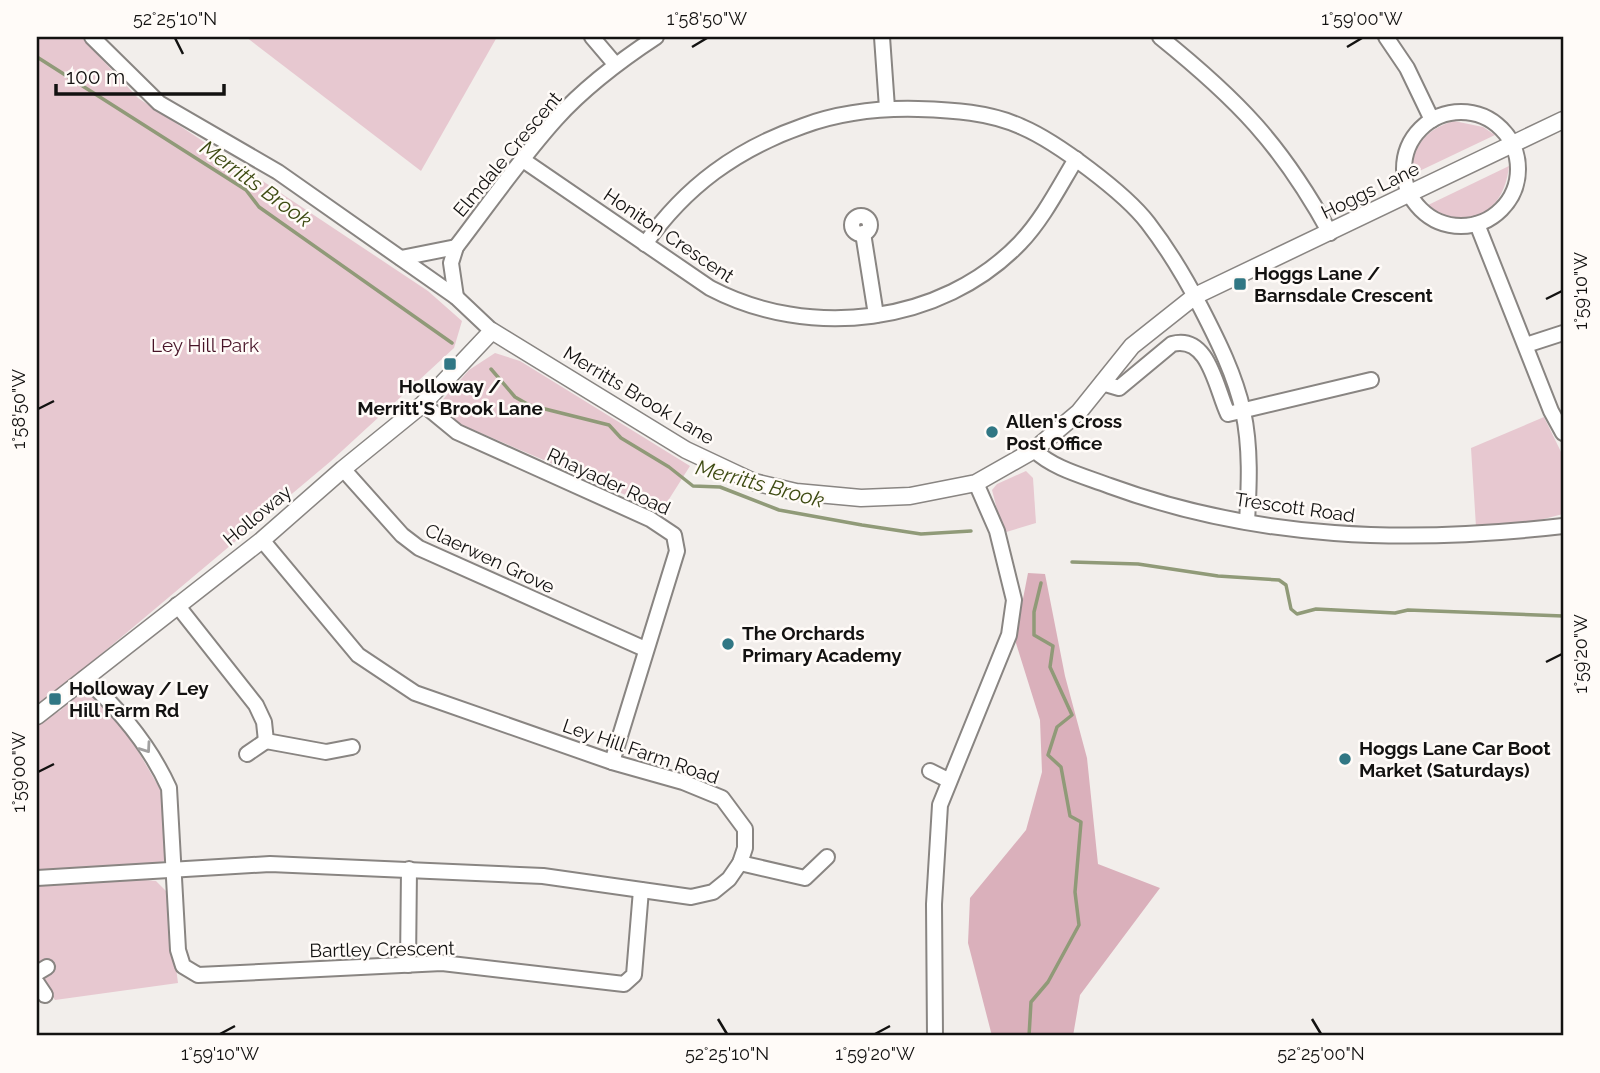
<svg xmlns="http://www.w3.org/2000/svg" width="1600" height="1073" viewBox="0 0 1600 1073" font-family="Raleway,sans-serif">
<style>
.green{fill:#e7c8d0}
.forest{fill:#dab0bb}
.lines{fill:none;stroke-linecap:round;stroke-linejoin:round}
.stream{stroke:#909a78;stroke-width:3.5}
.minor-casing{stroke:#898582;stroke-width:18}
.tertiary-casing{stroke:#898582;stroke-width:19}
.minor{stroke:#fff;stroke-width:14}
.tertiary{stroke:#fff;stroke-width:16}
.oneway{stroke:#a1a0a0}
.ticks{fill:none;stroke:#131211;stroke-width:2.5}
.poi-dot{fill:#317784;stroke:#fffbf8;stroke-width:2.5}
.labels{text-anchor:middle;stroke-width:5;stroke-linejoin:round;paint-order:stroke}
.street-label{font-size:19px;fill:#131211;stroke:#fffbf8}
.poi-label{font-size:19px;font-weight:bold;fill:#131211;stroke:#fffbf8;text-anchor:start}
.park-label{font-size:19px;fill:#471427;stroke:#fffbf8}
.water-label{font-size:21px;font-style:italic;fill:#3d4a11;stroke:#fffbf8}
.neatline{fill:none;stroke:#131211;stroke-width:2.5}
.ticks-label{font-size:18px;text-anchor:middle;fill:#131211}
</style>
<rect width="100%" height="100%" fill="#f2eeeb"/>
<g class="green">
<path d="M37 37H81L138 98 428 291 462 321 454 348 331 461 37 708Z"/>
<path d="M246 37H497L421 171Z"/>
<path d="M1454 121 1483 127 1495 135 1411 175C1412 146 1426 129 1454 121Z"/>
<path d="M1509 166C1504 214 1466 234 1426 206Z"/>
<path d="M495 353 520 361 690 466 659 515 649 505 462 425 438 405 469 370Z"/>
<path d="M1544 417 1563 456V514L1524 524 1476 527 1471 448Z"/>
<path d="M1026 471 1033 478 1036 523 1003 533 992 490 997 484Z"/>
<path d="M85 695 109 701 160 789 164 808 165 861 93 875 156 881 166 891 178 983 55 1000 44 985 46 974 37 965V886L85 876 37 871V720L60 711 72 698Z"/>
</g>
<path class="forest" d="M1028 573 1045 574 1065 676 1087 758 1098 864 1160 888 1080 995 1073 1036H992L968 943 970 898 1026 830 1042 772 1040 720 1015 640Z"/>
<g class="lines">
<g class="stream">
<path d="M37 57 246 190 259 207 452 343"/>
<path d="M491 369 515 397 529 405 609 425 621 438 669 467 693 486 720 487 779 510 862 525 921 534 971 531"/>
<path d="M1072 562 1138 564 1218 576 1279 580 1286 585 1291 609 1297 614 1316 609 1395 613 1408 610 1563 616"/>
<path d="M1029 1036 1031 1002 1048 982 1079 925 1075 892 1081 822 1070 816 1061 767 1048 755 1057 727 1072 715 1050 667 1053 646 1034 635V612L1041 583"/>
</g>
<defs>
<g id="minor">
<path d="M92 37 159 103 278 172 456 297 492 331"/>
<path d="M592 37 615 64"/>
<path d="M882 37 887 108"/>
<path d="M1160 37C1238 100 1281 144 1330 233"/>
<path d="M1386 37 1407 68 1432 120"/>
<circle cx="1461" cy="169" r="57"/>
<path d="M523 160 710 288C809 340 941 325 1020 243 1043 219 1059 187 1076 159"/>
<circle cx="861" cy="225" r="9"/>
<path d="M1477 224 1551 411 1563 433"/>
<path d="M863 233 876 315"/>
<path d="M645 244C686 186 737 149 803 126 841 112 878 108 918 109 952 110 990 112 1022 127 1057 142 1125 193 1148 223 1168 249 1186 279 1201 308 1218 341 1235 375 1243 411 1251 448 1249 486 1247 522"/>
<path d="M401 258 456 247"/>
<path d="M456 297 451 263 456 247C489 204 520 159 556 119 585 87 621 60 656 37"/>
<path d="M1526 345 1563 333"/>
<path d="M1102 383 1119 388 1172 344C1209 334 1216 389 1228 414L1371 380"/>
<path d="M423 404 457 432 650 519 674 535 677 551 612 762"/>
<path d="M1034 450C1054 469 1084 476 1110 486 1258 540 1409 544 1563 526"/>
<path d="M343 469 402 535 419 548 645 649"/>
<path d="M177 605 256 705 264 722 266 741 326 752 352 747"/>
<path d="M85 678C119 709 150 746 169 788L178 950 183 966 198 975 442 963 624 984 634 975 641 890"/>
<path d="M247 754 266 741"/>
<path d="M930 771 948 780"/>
<path d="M740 863 805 878 827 857"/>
<path d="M37 878 270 864 543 876 691 897 713 892 729 879 740 863 745 848V829L722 798 683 782 612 762 415 693 358 655 262 540"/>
<path d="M408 965 409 869"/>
<path d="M37 973 47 967"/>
<path d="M37 983 45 995"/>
<path d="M935 1036 934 904 940 805 1009 635 1014 600 997 531 976 483"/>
</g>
<path id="tertiary" d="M37 716 262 540 343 469 423 404 492 331 686 450 754 482 796 492 861 498 910 496 976 483 1034 450 1079 412 1132 346 1195 296 1563 120"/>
</defs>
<use href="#minor" class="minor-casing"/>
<use href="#tertiary" class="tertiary-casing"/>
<use href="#minor" class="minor"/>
<use href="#tertiary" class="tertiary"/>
</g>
<defs><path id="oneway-chevron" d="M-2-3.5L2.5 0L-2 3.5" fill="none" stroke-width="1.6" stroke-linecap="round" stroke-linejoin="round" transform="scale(1.75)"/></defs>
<use class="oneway" href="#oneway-chevron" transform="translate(146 748) rotate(55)"/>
<path class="ticks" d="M175 38 183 54M692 47 707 38M1347 47 1362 38M1546 299 1562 291M38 409 54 401M1546 662 1562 654M38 772 54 764M718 1019 727 1034M1312 1019 1321 1034M220 1034 235 1026M875 1034 890 1026"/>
<g class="poi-dot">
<rect x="1233" y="277" width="14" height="14" rx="3.5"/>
<rect x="443" y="357" width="14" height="14" rx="3.5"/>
<circle cx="992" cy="432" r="7"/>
<circle cx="728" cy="644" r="7"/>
<rect x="48" y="692" width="14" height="14" rx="3.5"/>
<circle cx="1345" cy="759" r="7"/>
</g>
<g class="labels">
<g class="street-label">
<text transform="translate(507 154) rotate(-50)" y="7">Elmdale Crescent</text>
<text transform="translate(1370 190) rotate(-26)" y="7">Hoggs Lane</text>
<text transform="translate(669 235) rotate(34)" y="7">Honiton Crescent</text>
<text transform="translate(639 395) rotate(31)" y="7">Merritts Brook Lane</text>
<text transform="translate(609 481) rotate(25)" y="7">Rhayader Road</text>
<text transform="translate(1295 507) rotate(8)" y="7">Trescott Road</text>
<text transform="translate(257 515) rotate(-40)" y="7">Holloway</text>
<text transform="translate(490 558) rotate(25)" y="7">Claerwen Grove</text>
<text transform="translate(641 751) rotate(19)" y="7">Ley Hill Farm Road</text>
<text transform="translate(382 949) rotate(-1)" y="7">Bartley Crescent</text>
</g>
<g class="poi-label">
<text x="1254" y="280">Hoggs Lane /<tspan x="1254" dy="22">Barnsdale Crescent</tspan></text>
<text x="450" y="393" text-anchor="middle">Holloway /<tspan x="450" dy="22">Merritt'S Brook Lane</tspan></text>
<text x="1006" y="428">Allen's Cross<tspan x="1006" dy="22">Post Office</tspan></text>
<text x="742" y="640">The Orchards<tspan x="742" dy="22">Primary Academy</tspan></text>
<text x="69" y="695">Holloway / Ley<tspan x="69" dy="22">Hill Farm Rd</tspan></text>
<text x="1359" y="755">Hoggs Lane Car Boot<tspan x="1359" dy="22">Market (Saturdays)</tspan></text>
</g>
<g class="park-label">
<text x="205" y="352">Ley Hill Park</text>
</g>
<g class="water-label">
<text transform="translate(256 184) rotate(36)" y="7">Merritts Brook</text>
<text transform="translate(760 484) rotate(15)" y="7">Merritts Brook</text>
</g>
</g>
<rect width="1600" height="1073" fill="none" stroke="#fffbf8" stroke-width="77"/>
<path d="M56 84v10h168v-10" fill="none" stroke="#131211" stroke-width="3.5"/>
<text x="66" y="84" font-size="21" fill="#131211" stroke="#fffbf8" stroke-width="5" paint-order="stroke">100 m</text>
<rect x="38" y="38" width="1524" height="996" class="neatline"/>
<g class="ticks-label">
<text x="175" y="25">52°25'10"N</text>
<text x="707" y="25">1°58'50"W</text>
<text x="1362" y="25">1°59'00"W</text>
<text transform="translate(1581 291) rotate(-90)" y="6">1°59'10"W</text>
<text transform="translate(19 409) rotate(-90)" y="6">1°58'50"W</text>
<text transform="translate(1581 654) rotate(-90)" y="6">1°59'20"W</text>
<text transform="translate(19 772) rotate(-90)" y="6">1°59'00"W</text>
<text x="220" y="1060">1°59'10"W</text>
<text x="727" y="1060">52°25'10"N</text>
<text x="875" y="1060">1°59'20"W</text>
<text x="1321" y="1060">52°25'00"N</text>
</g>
</svg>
